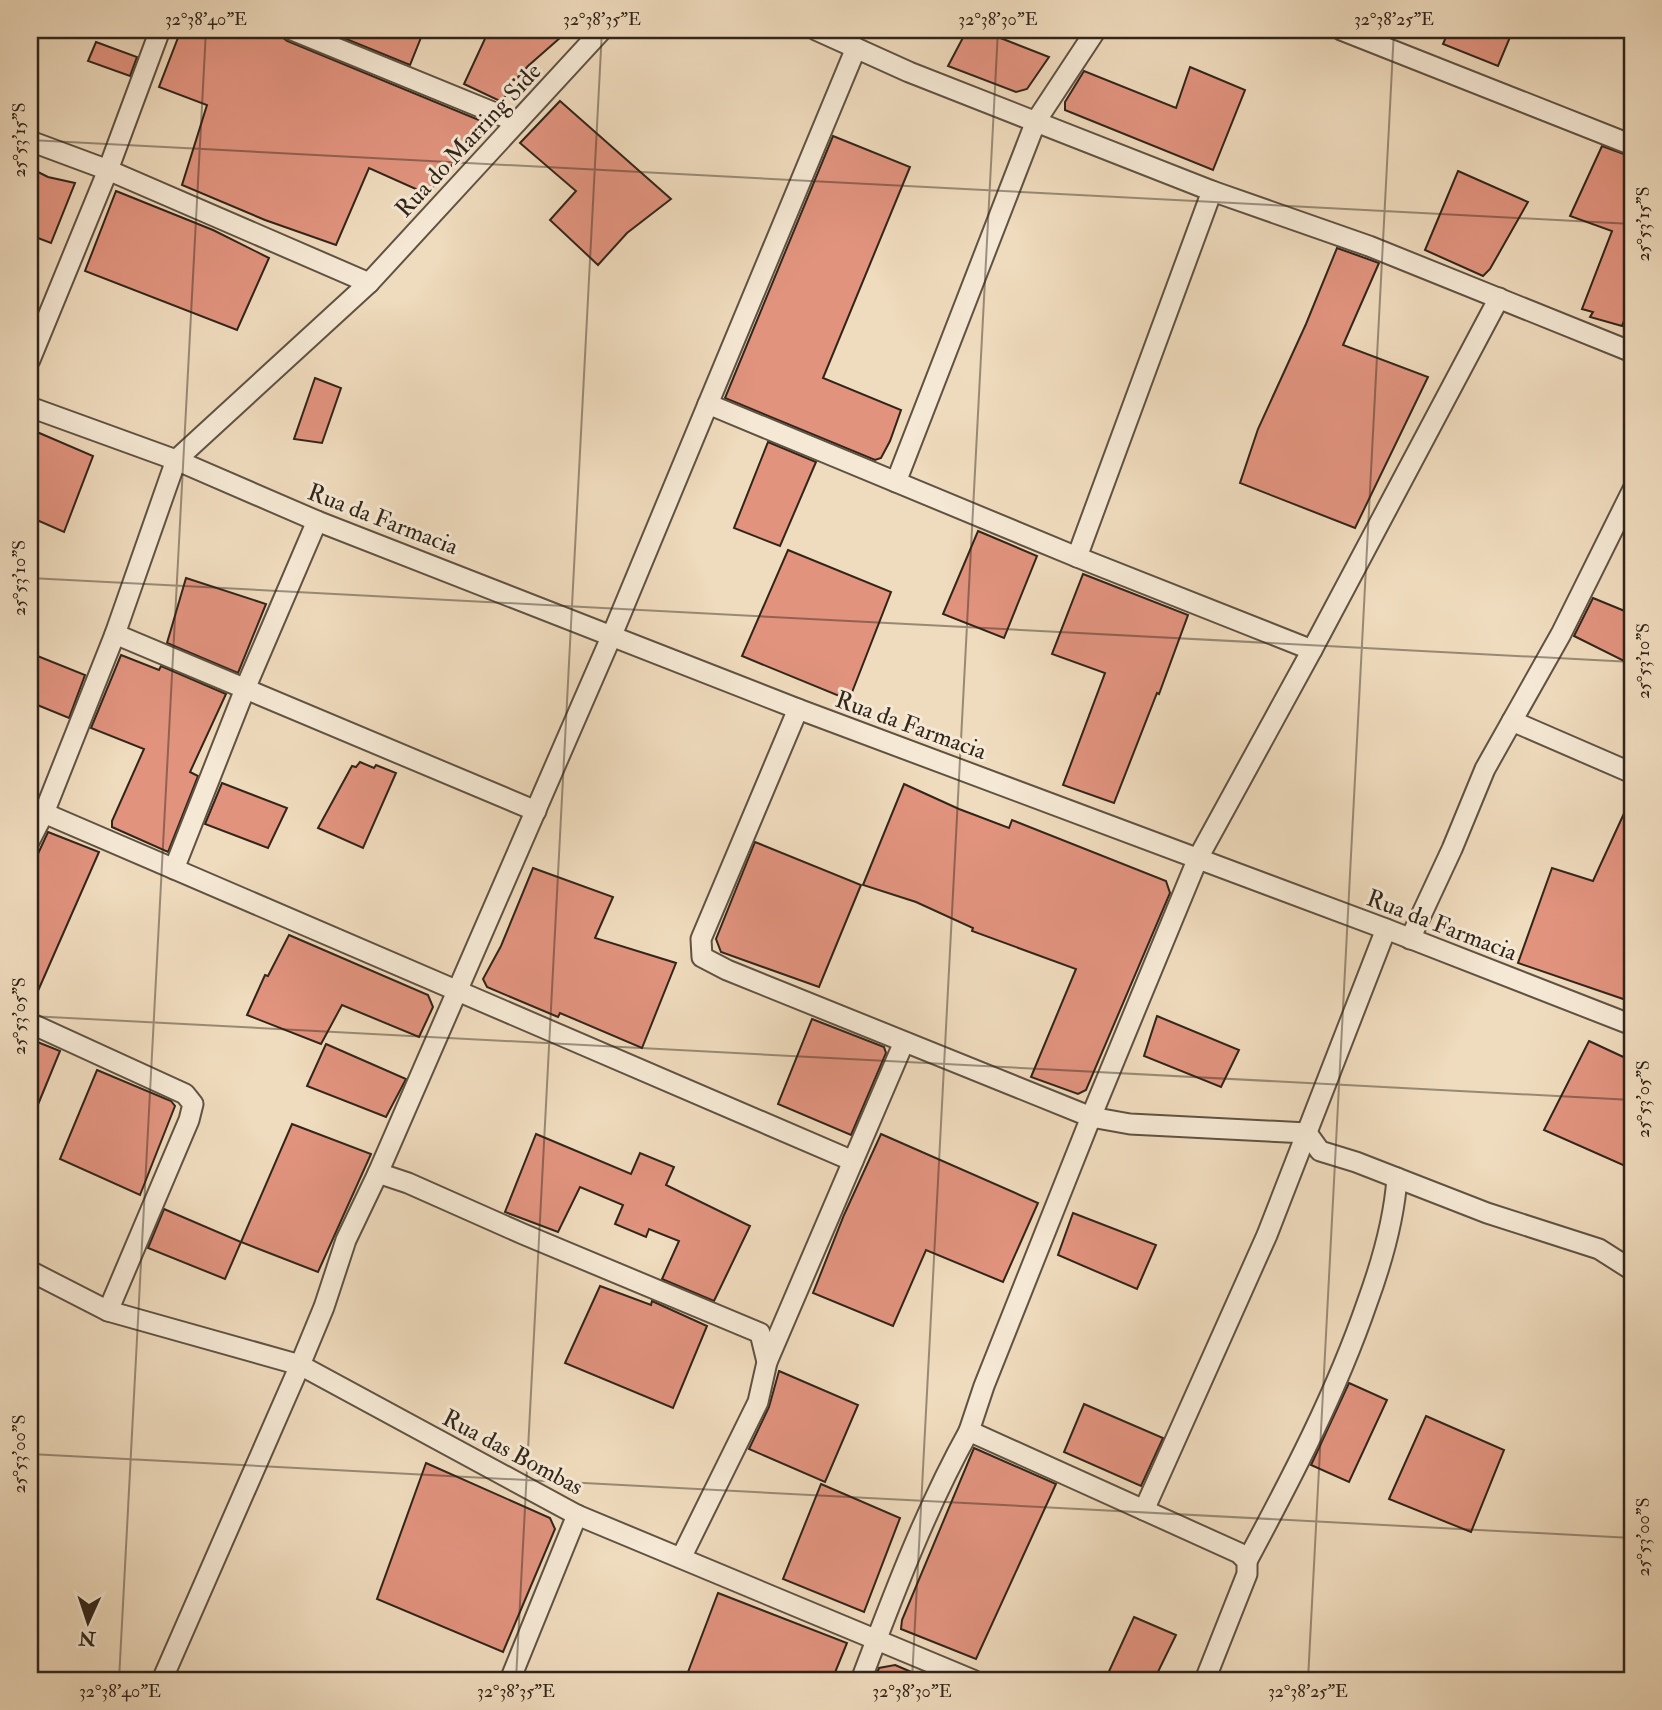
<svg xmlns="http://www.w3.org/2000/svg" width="1662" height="1710" viewBox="0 0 1662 1710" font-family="'IM FELL Double Pica',serif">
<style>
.building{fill:#e1937e;stroke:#31251a;stroke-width:2}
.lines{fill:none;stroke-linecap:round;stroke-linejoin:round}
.street-casing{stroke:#605243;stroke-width:23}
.street{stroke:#f5e8d4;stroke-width:19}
.ticks{fill:none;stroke:#31251a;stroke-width:2;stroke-opacity:0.45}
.labels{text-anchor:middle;stroke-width:6;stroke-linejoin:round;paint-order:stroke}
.street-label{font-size:24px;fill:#31251a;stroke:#f5e8d4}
.neatline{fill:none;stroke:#31251a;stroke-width:2.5}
.ticks-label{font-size:18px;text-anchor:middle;fill:#31251a}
</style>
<rect width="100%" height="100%" fill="#efdbbd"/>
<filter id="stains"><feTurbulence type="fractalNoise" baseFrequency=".00286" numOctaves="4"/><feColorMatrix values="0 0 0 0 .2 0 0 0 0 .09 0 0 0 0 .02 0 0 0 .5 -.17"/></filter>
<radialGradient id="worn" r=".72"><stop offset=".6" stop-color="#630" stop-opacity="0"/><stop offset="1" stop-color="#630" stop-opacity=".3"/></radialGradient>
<g class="building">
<path d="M181 30H280L282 37 287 41 479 120 483 129 427 194 369 168 336 245 265 220 182 185 207 105 159 87Z"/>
<path d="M324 30H424L410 65Z"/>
<path d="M489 30H569L528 66 511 85 502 102 464 84Z"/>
<path d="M967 30H980L1049 57 1027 89 1016 92 948 66Z"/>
<path d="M1449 30H1513L1498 66 1443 44Z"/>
<path d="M96 42 137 57 130 76 88 61Z"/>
<path d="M1190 67 1245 90 1213 170 1065 110V102L1084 71 1176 108Z"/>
<path d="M560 101 671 199 627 233 598 265 550 220 576 191 520 143Z"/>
<path d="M833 136 910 167 823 378 901 410 890 441 881 458 875 460 725 398Z"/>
<path d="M1602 146 1632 157V300L1622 326 1590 317 1593 312 1582 309 1612 231 1570 216Z"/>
<path d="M30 168 48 177 75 183 51 243 30 235Z"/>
<path d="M1458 171 1528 202 1490 269 1483 276 1425 250Z"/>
<path d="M116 191 213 230 269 258 237 330 85 271Z"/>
<path d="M1337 248 1379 263 1343 345 1428 377 1355 528 1240 483 1258 429 1306 324Z"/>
<path d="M315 378 341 388 322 443 294 439Z"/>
<path d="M30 429 93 456 64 532 30 517Z"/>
<path d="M768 442 816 462 780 546 734 528Z"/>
<path d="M978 531 1037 556 1004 638 943 614Z"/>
<path d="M788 550 891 592 849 700 742 656Z"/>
<path d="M1083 574 1188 615 1159 694 1157 693 1114 803 1063 785 1105 673 1052 654Z"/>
<path d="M186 578 266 604 238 673 167 643Z"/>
<path d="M1593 598 1632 614V665L1574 636Z"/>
<path d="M30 653 85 675 69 718 30 702Z"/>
<path d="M121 655 159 670 161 666 226 694 190 772 198 776 168 852 112 827V821L144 749 91 728Z"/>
<path d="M360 762 374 768 376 765 396 773 363 848 318 828 352 766 356 767Z"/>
<path d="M222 783 287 808 268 848 205 824Z"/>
<path d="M904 784 959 809 1009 828 1012 820 1166 881 1170 893 1086 1090 1078 1094 1031 1077 1076 969 972 931 973 928 916 902 863 885Z"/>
<path d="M1632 796V1002L1518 963 1552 868 1593 881Z"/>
<path d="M48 832 99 852 30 1009V871Z"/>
<path d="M755 842 861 885 819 987 721 952 716 939Z"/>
<path d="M533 868 613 897 595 938 676 963 642 1048 560 1013 558 1017 487 987 483 979 501 946Z"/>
<path d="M289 935 428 995 433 1007 419 1037 342 1005 321 1044 247 1015 265 975 268 976Z"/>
<path d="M1157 1016 1239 1050 1221 1087 1144 1056Z"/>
<path d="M812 1019 884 1047 886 1053 851 1135 778 1104Z"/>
<path d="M30 1039 60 1051 30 1124Z"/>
<path d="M1589 1041 1632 1061V1169L1544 1130Z"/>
<path d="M326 1044 406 1079 386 1117 307 1086Z"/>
<path d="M97 1070 171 1101 175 1106 140 1195 60 1159Z"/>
<path d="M292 1124 371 1154 318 1272 241 1242Z"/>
<path d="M536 1134 631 1174 640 1153 674 1167 666 1185 750 1226 714 1301 662 1279 679 1241 649 1229 646 1237 615 1224 623 1205 580 1187 558 1232 505 1212Z"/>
<path d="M881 1134 1038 1203 1003 1282 926 1250 893 1326 813 1293 844 1215Z"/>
<path d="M164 1209 241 1242 225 1279 148 1248Z"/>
<path d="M1073 1213 1156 1245 1137 1289 1058 1255Z"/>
<path d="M600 1286 651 1305 652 1301 707 1326 673 1408 565 1363Z"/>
<path d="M779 1371 858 1405 825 1482 749 1449 769 1407Z"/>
<path d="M1349 1383 1387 1400 1349 1482 1311 1465Z"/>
<path d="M1084 1404 1163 1438 1141 1486 1064 1452Z"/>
<path d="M1426 1416 1504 1450 1471 1532 1389 1499Z"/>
<path d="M974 1448 1056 1484 976 1659 901 1629 902 1620Z"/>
<path d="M426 1463 550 1518 555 1529 503 1652 377 1599Z"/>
<path d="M821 1484 900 1518 864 1612 783 1579Z"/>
<path d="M718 1593 847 1643 832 1680H685Z"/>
<path d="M1134 1617 1176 1635 1154 1680H1105Z"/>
<path d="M895 1665 930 1680H874L879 1668Z"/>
</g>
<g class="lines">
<defs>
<g id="street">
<path d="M292 30 517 122"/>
<path d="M816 30 909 72 1212 191 1369 246 1632 352"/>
<path d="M1341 30 1632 145"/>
<path d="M30 141 108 170 160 30"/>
<path d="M30 360 108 170 369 283"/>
<path d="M708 404 1077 557 1312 650"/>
<path d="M30 407 176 460 317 521 798 709 1386 929 1632 1025"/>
<path d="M896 482 1036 121 1096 30"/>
<path d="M1077 557 1212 191"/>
<path d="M115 634 536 811"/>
<path d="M798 709 701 939 702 957 727 970 1091 1117 1198 858 1312 650 1499 298"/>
<path d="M1512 721 1632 773"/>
<path d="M30 807 853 1161"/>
<path d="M30 840 44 813 115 634 176 460 369 283 602 30"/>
<path d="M174 869 245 689 317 521"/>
<path d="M1410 939 1452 849 1485 769 1561 634 1632 491"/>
<path d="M30 1023 185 1094 193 1104 189 1120 108 1311"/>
<path d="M378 1173 612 635 856 48"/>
<path d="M30 1271 108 1311 300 1365 577 1515 973 1680"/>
<path d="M767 1362 904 1042"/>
<path d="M969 1431 984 1386 1091 1117 1130 1124 1307 1133 1320 1151 1356 1162 1487 1213 1599 1249 1632 1270"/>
<path d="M1144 1510 1267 1235 1386 929"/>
<path d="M1247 1561C1292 1477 1336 1393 1367 1303 1382 1262 1394 1221 1397 1178"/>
<path d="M162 1680 300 1365 324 1307 346 1240 378 1173 408 1183 523 1234 760 1333 767 1362 758 1402 681 1558"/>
<path d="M510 1680 577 1515"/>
<path d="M861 1680C893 1596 925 1510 969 1431L1239 1553 1247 1561V1574L1205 1680"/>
</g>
</defs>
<use href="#street" class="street-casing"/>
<use href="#street" class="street"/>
</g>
<path class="ticks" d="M30 140 1632 224M30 578 1632 662M30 1016 1632 1100M30 1454 1632 1538M119 1680 206 30M516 1680 602 30M912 1680 998 30M1308 1680 1394 30"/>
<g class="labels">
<g class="street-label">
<text transform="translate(468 140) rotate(-47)" y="8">Rua do Marring Side</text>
<text transform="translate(383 519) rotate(21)" y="8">Rua da Farmacia</text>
<text transform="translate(911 725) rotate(20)" y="8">Rua da Farmacia</text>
<text transform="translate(1442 925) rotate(21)" y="8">Rua da Farmacia</text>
<text transform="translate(513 1452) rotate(28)" y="8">Rua das Bombas</text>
</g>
</g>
<rect width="1662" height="1710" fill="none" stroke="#efdbbd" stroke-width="77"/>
<g transform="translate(88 1622) rotate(183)" stroke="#f5e8d4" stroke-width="5" paint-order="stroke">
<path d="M0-5L12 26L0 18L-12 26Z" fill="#31251a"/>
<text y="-10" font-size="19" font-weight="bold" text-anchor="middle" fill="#31251a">N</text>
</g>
<rect x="38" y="38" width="1586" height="1634" class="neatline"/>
<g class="ticks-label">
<text x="206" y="25">32°38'40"E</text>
<text x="602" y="25">32°38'35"E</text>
<text x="998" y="25">32°38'30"E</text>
<text x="1394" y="25">32°38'25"E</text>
<text transform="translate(19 140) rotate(-90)" y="6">25°53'15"S</text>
<text transform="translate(1643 224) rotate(-90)" y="6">25°53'15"S</text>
<text transform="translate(19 578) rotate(-90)" y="6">25°53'10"S</text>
<text transform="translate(1643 661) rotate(-90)" y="6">25°53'10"S</text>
<text transform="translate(19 1016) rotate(-90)" y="6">25°53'05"S</text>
<text transform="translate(1643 1099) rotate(-90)" y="6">25°53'05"S</text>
<text transform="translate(19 1454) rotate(-90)" y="6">25°53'00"S</text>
<text transform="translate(1643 1537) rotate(-90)" y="6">25°53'00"S</text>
<text x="120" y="1697">32°38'40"E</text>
<text x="516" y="1697">32°38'35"E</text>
<text x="912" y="1697">32°38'30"E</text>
<text x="1308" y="1697">32°38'25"E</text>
</g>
<rect width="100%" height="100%" filter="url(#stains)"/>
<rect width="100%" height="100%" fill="url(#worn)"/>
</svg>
